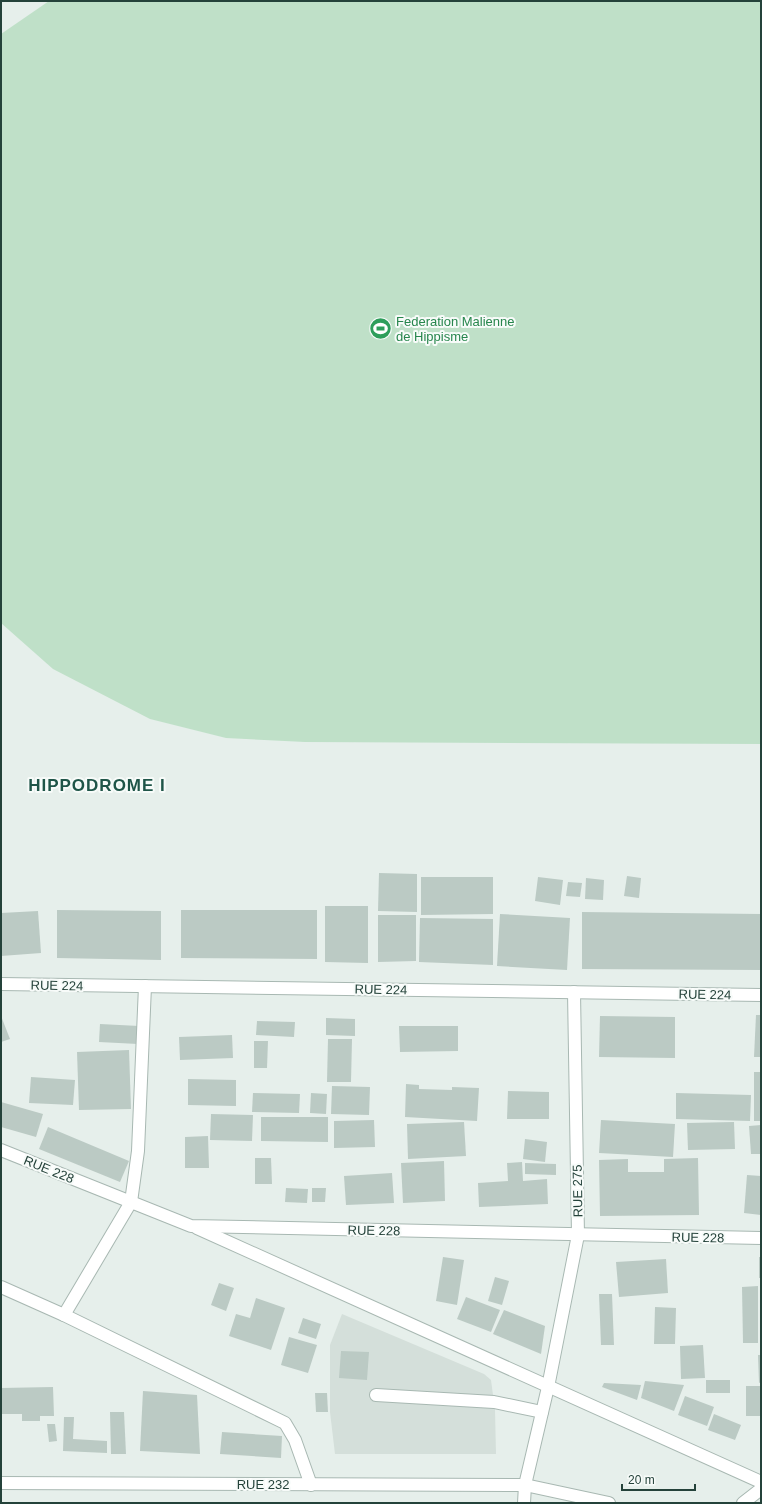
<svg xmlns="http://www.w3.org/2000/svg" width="762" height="1504" viewBox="0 0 762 1504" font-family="Helvetica,sans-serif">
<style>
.built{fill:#d4dfda}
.green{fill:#bfe0c8}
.building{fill:#bbcac4}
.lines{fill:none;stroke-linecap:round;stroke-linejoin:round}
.service-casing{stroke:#a8b8b2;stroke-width:14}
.minor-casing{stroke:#a8b8b2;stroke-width:14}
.tertiary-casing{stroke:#a8b8b2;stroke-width:14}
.service{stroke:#fff;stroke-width:12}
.minor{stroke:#fff;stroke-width:12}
.tertiary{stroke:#fff;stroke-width:12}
.labels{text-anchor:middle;stroke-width:4;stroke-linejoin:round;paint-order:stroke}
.leisure-label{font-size:13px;fill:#27864d;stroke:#f7fbf9;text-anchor:start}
.street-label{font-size:13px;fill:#24423a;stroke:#f7fbf9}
.district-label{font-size:17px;font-weight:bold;letter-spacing:1px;fill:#1f5548;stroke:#f7fbf9}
</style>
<rect width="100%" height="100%" fill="#e6efeb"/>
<path class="built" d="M342 1314 484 1374 491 1380 495 1410 496 1454H335L330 1412V1345Z"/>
<path class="green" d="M49 1H761V744L305 742 226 738 150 719 53 669 1 623V34Z"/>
<g class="building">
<path d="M379 873 417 874V912L378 911Z"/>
<path d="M627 876 641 878 639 898 624 896Z"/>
<path d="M421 877H493V914L421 915Z"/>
<path d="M538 877 563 880 560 905 535 901Z"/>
<path d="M586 878 604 880 603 900 585 899Z"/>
<path d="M568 882 582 883 580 897 566 896Z"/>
<path d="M325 906H368V963L325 962Z"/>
<path d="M57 910 161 911V960L57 958Z"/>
<path d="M181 910H317V959L181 958Z"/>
<path d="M38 911 41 953 1 956V913Z"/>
<path d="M582 912 761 914V970L582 969Z"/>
<path d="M500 914 570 918 567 970 497 966Z"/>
<path d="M378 915H416V961L378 962Z"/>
<path d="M420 918 493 919V965L419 962Z"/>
<path d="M756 1015H761V1057H754Z"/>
<path d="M1 1016 10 1039 1 1042Z"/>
<path d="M600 1016 675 1017V1058L599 1057Z"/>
<path d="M326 1018 355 1019V1036L326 1035Z"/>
<path d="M257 1021 295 1022 294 1037 256 1035Z"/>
<path d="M100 1024 139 1026 138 1044 99 1042Z"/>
<path d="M399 1026H458V1051L400 1052Z"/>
<path d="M232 1035 233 1058 180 1060 179 1037Z"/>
<path d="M328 1039H352L351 1082H327Z"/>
<path d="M254 1041H268L267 1068H254Z"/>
<path d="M129 1050 131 1109 79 1110 77 1052Z"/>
<rect x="754" y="1072" width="7" height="49"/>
<path d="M31 1077 75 1080 73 1105 29 1103Z"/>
<path d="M188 1079 236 1080V1106L188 1105Z"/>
<path d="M406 1084 419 1085V1089L452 1090V1087L479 1088 477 1121 405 1117Z"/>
<path d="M332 1086 370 1087 369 1115 331 1114Z"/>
<path d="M508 1091 549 1092V1119H507Z"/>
<path d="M253 1093 300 1094 299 1113 252 1112Z"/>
<path d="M311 1093 327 1094 326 1114 310 1113Z"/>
<path d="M676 1093 751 1095 750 1121 676 1119Z"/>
<path d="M1 1102 43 1114 36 1137 1 1127Z"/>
<path d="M211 1114 253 1115 252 1141 210 1140Z"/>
<path d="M261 1117H328V1142L261 1141Z"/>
<path d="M374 1120 375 1147 334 1148V1121Z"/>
<path d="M601 1120 675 1124 673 1157 599 1153Z"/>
<path d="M464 1122 466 1156 408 1159 407 1124Z"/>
<path d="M734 1122 735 1149 688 1150 687 1123Z"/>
<path d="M761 1125V1154H751L749 1126Z"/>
<path d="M48 1127 129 1161 120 1182 39 1149Z"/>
<path d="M208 1136 209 1168H185V1137Z"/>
<path d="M525 1139 547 1142 545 1162 523 1159Z"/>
<path d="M255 1158H271L272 1184H255Z"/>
<path d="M698 1158 699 1215 600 1216 599 1160 628 1159V1172H664V1159Z"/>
<path d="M444 1161 445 1201 403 1203 401 1163Z"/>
<path d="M522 1162 523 1181 547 1179 548 1204 479 1207 478 1183 508 1181 507 1163Z"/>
<path d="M525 1163 556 1164V1175L525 1174Z"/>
<path d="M392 1173 394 1203 346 1205 344 1176Z"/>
<path d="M747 1175 761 1176V1215L744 1213Z"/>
<path d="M286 1188 308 1189 307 1203 285 1202Z"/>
<path d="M312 1188H326L325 1202H312Z"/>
<path d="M443 1257 464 1260 457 1305 436 1301Z"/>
<rect x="759" y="1257" width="2" height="21"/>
<path d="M666 1259 668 1293 619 1297 616 1262Z"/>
<path d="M495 1277 509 1281 502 1305 488 1301Z"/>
<path d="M219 1283 234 1288 226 1311 211 1305Z"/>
<path d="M758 1286V1343H743L742 1287Z"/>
<path d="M599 1294H612L614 1345H601Z"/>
<path d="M466 1297 500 1310 491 1332 457 1319Z"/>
<path d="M256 1298 285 1308 271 1350 229 1336 236 1314 250 1318Z"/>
<path d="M655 1307 676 1308 675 1344H654Z"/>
<path d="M504 1310 545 1326 541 1354 493 1334Z"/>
<path d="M303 1318 321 1324 316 1339 298 1333Z"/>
<path d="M289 1337 317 1345 308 1373 281 1365Z"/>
<path d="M703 1345 705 1378 681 1379 680 1346Z"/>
<path d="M341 1351 369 1352 367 1380 339 1378Z"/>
<path d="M758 1355H761V1382L759 1383Z"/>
<rect x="706" y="1380" width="24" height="13"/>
<path d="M645 1381 684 1385 674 1411 641 1398Z"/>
<path d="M604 1383 641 1385 637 1400 602 1387Z"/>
<rect x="746" y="1386" width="15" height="30"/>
<path d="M53 1387 54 1416H40V1421H22V1414H1V1388Z"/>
<path d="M143 1391 197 1395 200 1454 140 1451Z"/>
<path d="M315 1393H327L328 1412H316Z"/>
<path d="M685 1396 714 1407 707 1426 678 1415Z"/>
<path d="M110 1412H124L126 1454H111Z"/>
<path d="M714 1414 741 1425 735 1440 708 1430Z"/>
<path d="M64 1417H74L73 1439 107 1441V1453L63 1451Z"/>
<path d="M47 1424H55L57 1441 49 1442Z"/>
<path d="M222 1432 282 1436 281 1458 220 1454Z"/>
</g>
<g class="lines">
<defs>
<g id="service">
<path d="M376 1395 494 1402 542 1412"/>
<path d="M525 1485 609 1503"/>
<path d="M743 1503 761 1489"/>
</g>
<g id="minor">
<path d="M1 1150 191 1226 761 1238"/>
<path d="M197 1228 761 1482"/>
<path d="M1 1287 64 1315 285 1423 295 1440 311 1485"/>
<path d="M64 1315 131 1202 138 1151 145 986"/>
<path d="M1 1483 525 1485"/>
<path d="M524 1503 525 1485 548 1387 578 1235 574 992"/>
</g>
<path id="tertiary" d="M1 984 761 995"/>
</defs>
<use href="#service" class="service-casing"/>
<use href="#minor" class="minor-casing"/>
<use href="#tertiary" class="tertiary-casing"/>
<use href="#service" class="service"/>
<use href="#minor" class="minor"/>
<use href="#tertiary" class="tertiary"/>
</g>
<defs>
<symbol id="stadium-disc" viewBox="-11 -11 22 22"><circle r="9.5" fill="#2e9e5b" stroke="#f7fbf9"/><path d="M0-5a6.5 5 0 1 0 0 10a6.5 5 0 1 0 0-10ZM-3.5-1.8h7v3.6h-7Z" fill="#fff"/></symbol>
</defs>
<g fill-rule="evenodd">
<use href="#stadium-disc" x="368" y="316" width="25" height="25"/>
</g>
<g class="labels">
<g class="leisure-label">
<text x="396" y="326">Federation Malienne<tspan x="396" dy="15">de Hippisme</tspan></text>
</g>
<g class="street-label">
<text transform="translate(57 985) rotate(1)" y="5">RUE 224</text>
<text transform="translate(381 989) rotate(1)" y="5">RUE 224</text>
<text transform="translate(705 994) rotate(1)" y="5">RUE 224</text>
<text transform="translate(49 1169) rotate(22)" y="5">RUE 228</text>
<text transform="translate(577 1191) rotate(-91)" y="5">RUE 275</text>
<text transform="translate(374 1230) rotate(1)" y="5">RUE 228</text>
<text transform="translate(698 1237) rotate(1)" y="5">RUE 228</text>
<text x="263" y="1489">RUE 232</text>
</g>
<g class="district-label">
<text x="97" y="791">HIPPODROME I</text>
</g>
</g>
<rect width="762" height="1504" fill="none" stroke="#24423a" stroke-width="4"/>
<path d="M622 1484v6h73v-6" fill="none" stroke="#24423a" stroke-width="2"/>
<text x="628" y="1484" font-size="12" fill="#24423a" stroke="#f7fbf9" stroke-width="3" paint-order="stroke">20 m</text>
</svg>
